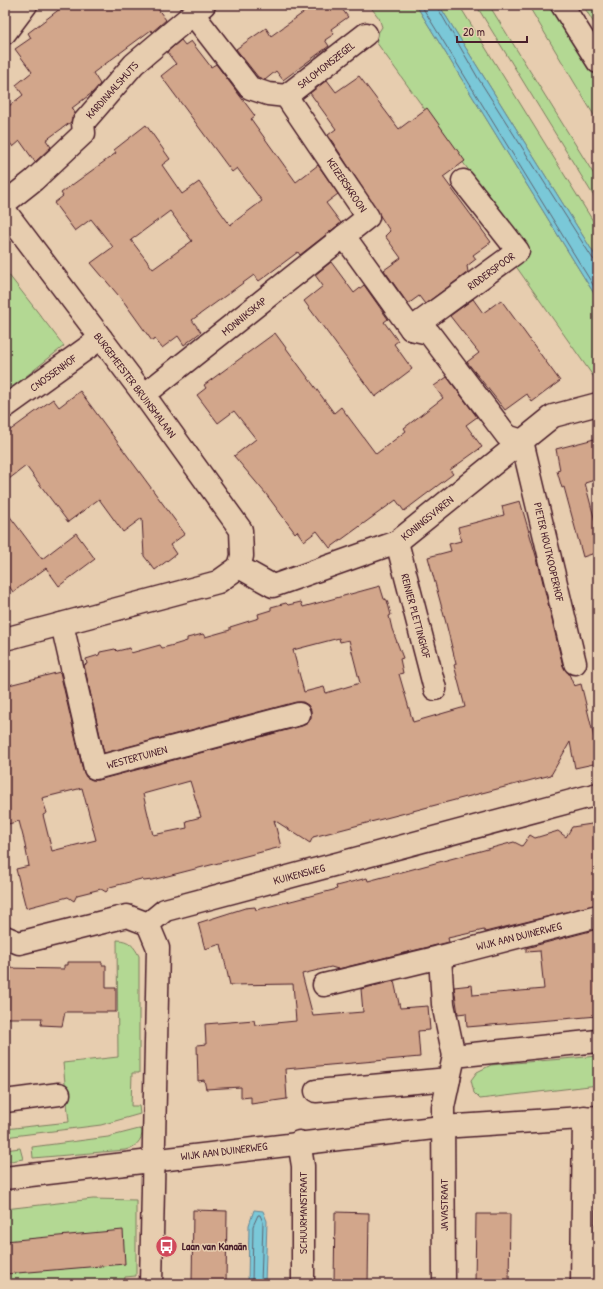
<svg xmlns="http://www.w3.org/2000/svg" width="603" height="1289" viewBox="0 0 603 1289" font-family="'Patrick Hand',sans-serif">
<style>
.green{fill:#b3d893;stroke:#7e7c5f}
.water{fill:#7ac8d8;stroke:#678493}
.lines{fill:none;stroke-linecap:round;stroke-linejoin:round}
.shore{stroke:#5d6370;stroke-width:1}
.building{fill:#d2a68b;stroke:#4a1f2b;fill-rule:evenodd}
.minor-casing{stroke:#4a1f2b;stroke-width:25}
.major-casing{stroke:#4a1f2b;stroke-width:25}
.minor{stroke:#e7cdaf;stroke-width:22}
.major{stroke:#e7cdaf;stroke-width:22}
.labels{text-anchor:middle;stroke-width:3;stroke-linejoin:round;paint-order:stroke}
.street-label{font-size:11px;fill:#4a1f2b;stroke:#e7cdaf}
.poi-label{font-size:11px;font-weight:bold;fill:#4a1f2b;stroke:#e7cdaf;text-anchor:start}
</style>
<rect width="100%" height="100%" fill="#e7cdaf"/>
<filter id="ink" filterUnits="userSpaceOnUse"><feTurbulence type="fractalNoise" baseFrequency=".025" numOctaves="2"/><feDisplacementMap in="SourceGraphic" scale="8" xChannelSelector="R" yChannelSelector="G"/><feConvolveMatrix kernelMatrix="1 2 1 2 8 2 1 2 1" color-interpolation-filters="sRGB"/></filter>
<g filter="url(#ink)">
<g class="green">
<path d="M369 5H416L598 300V383L515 265 529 254 374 39 382 27 379 18Z"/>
<path d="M439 5H459L598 229V260Z"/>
<path d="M476 5H489L598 181V203Z"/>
<path d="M528 5H554L598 77V122Z"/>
<path d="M583 5H598V30Z"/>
<path d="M5 270 64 346 5 393Z"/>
<path d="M117 940C129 940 134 946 139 956V1073H132L131 1106H139L140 1114 101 1125 5 1137V1129L69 1122 63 1063 118 1057Z"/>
<path d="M598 1056V1085L480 1099 474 1093 471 1080 477 1072 491 1065Z"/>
<path d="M139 1129 142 1130C143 1141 134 1148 125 1150L33 1158 32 1147 108 1137Z"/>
<path d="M20 1148 23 1159 5 1162V1150Z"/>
<path d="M93 1199 136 1200V1276L125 1277 124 1284H5V1209Z"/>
</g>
<g class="water">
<path d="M416 5H439L598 260V300Z"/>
<path d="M254 1210 263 1211 267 1221 265 1284H248L249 1225Z"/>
</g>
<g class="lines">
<g class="shore">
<path d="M421 5 598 293"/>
<path d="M436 5 478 78 593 259 598 262"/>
<path d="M252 1284 253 1226 258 1215H260L263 1222 261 1284"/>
</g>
</g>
<g class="building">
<path d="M65 5H155L166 20 152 32 151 30 93 73 100 84 92 93 72 108 75 113 71 122 46 140 51 147 35 162 20 141 13 147 5 136V109L23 95 16 85 32 72 15 49 31 38 28 33Z"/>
<path d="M314 5H339L348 17 331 29 334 34 325 40 329 46 283 80 276 71 265 80 258 77 236 49 266 28 271 36Z"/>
<path d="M181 40 185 45 191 41 211 67 216 64 255 116 251 119 296 182 318 165 338 194 326 203 341 223 300 255 298 252 259 281 254 275 192 320 201 332 184 345 178 336 162 348 155 339 152 341 124 302 91 263 113 247 91 219 75 231 54 203 63 196 61 193 116 153 114 150 146 125 170 159 162 165 182 194 199 182 230 225 262 201 237 168 232 172 161 76 176 64 167 52ZM170 211 192 241 153 269 131 240Z"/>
<path d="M359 76 399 129 427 108 465 161 443 177 491 242 473 255 476 259 467 266 468 272 425 304 419 296 408 304 384 270 401 258 385 236 390 231 328 135 336 129 310 93 327 80 336 92Z"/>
<path d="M331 262 354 293 364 285 388 319 384 322 398 341 394 344 412 369 375 397 304 301 323 286 315 275Z"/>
<path d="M473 299 483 313 501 300 560 381 532 402 527 394 505 410 467 362 479 353 450 316Z"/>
<path d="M275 333 334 413 341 407 376 454 406 431 404 428 443 398 434 386 447 377 477 417 466 425 482 447 450 470 453 474 404 511 396 500 330 548 317 531 304 541 297 531 295 533 266 494 234 456 256 439 234 411 218 423 197 395 206 388 204 385Z"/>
<path d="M80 391 185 534 170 545 176 554 155 570 144 556 142 518 123 532 99 499 68 522 26 466 5 482V434L53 399 59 407Z"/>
<path d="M598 438V479L585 483 595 521 598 520V552L583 557 564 487 562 488 557 471 560 470 556 449Z"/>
<path d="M520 501 539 566 563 666 569 674 574 686 581 684 594 737 598 736V763L575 768 570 742 551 775 313 837 310 843 274 820 281 847 152 880 144 881 141 879 110 887 106 892 101 889 77 895 74 901 68 897 26 908 16 869 29 866 24 840 19 821 5 825V686L60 672 83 771 86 777 92 780H98L302 726 308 723 311 718V710L308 705 303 702H296L104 753 84 665 87 664 86 659 99 655 100 652 115 649 117 651 130 648 131 653 160 645 162 648 174 645 187 641V638L203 634 205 637 230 630V627L259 618 258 614 271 610V607L286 603 288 605 301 602 303 607 380 586 384 599 387 600 391 615 389 616 392 629 403 658 400 659 403 673 399 674 413 722 465 707 454 665 456 664 446 623 428 557 451 551 449 544 461 541 458 527 504 515 502 506ZM339 638 340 642 349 640 360 683 326 693 324 687 304 692 293 650ZM190 781 201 817 186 821 187 828 153 835 143 794ZM82 788 96 840 52 851 43 815 47 813 42 798Z"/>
<path d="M5 510 42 559 76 533 95 559 59 586 46 568 13 592 5 580Z"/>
<path d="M598 823V904L485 932 484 930 448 938 449 942 338 969 331 967 302 974 313 1016 363 1012 361 989 394 981 400 1008 428 1006 430 1030 418 1031 420 1057 285 1069 287 1099 251 1104V1097L241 1098V1087L206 1089 204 1080 198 1081 197 1045 206 1044 205 1024 254 1020 255 1025 296 1021 293 984 230 985 221 944 205 949 198 923 245 908 255 907 256 910 337 889 336 886 367 878 368 881 514 842 522 846 530 835 535 838 558 831 566 837 572 827Z"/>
<path d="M598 929V1016L467 1027 466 1013 458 1014 454 987 472 985 473 995 544 989 540 951 526 952V948Z"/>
<path d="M68 962H102V965H106V988H116V1012H65L62 1026 41 1025 42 1018H5V968L64 969V965H68Z"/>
<path d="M193 1210 227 1211 226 1284H192Z"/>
<path d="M335 1212 369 1213 368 1284H334Z"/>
<path d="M476 1214H510L509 1284H475Z"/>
<path d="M123 1230 125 1264 5 1274V1241Z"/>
</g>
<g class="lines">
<defs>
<g id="minor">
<path d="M204 5 193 14 250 88 268 94 286 96 368 217 344 236 411 329 429 333 507 436 522 441 575 663"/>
<path d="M5 33 26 5"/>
<path d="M286 96 366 34"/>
<path d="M5 203 34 180 84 133 83 123 134 64 193 14"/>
<path d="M5 211 144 395 241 530 242 556 239 567"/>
<path d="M411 329 518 251 463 181"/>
<path d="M144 395 344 236"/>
<path d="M5 407 101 338"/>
<path d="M397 542 435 689"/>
<path d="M239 567 273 586 397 542 553 416 598 404"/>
<path d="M62 624 95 768 299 714"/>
<path d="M5 639 218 582 239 567"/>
<path d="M148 924 165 910 598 794"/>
<path d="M148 924 158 948 151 1284"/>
<path d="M5 937 19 943 127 916 148 924"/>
<path d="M440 957 598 916"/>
<path d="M324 985 440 957 443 1004 454 1056"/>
<path d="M316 1091 449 1079"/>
<path d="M5 1101 59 1094"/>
<path d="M299 1142 303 1166V1284"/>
<path d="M444 1284 443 1107 454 1056 598 1041"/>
<path d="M582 1284 584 1117"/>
</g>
<g id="major">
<path d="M562 5 598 62"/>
<path d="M5 1178 442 1127 598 1117"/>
</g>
</defs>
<use href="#minor" class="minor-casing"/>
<use href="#major" class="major-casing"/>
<use href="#minor" class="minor"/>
<use href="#major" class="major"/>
</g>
</g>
<defs>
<symbol id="bus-disc" viewBox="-11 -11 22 22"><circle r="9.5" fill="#d1495b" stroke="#e7cdaf"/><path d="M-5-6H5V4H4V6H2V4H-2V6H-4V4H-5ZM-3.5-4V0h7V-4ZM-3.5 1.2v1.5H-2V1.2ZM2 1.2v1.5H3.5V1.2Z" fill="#fff"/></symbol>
</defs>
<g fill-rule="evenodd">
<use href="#bus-disc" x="154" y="1234" width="25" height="25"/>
</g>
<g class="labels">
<g class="street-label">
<text transform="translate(326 65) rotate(-38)" y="4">SALOMONSZEGEL</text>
<text transform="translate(112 90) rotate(-48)" y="4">KARDINAALSMUTS</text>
<text transform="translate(347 185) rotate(56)" y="4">KEIZERSKROON</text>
<text transform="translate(491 271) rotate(-36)" y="4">RIDDERSPOOR</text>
<text transform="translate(244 316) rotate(-39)" y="4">MONNIKSKAP</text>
<text transform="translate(53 373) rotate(-36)" y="4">CNOSSENHOF</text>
<text transform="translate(135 385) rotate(53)" y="4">BURGEMEESTER BRUINSMALAAN</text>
<text transform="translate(427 518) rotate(-39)" y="4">KONINGSVAREN</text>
<text transform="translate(549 552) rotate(77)" y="4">PIETER HOUTKOOPERHOF</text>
<text transform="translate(416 616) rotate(75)" y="4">REINIER PLETTINGHOF</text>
<text transform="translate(137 757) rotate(-15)" y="4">WESTERTUINEN</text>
<text transform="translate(299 874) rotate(-15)" y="4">KUIKENSWEG</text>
<text transform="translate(519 936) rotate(-14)" y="4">WIJK AAN DUINERWEG</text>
<text transform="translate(224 1151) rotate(-7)" y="4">WIJK AAN DUINERWEG</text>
<text transform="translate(444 1205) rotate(-90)" y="4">JAVASTRAAT</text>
<text transform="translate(303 1213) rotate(-90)" y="4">SCHUURMANSTRAAT</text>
</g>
<g class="poi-label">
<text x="182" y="1250">Laan van Kanaän</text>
</g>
</g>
<rect width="603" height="1289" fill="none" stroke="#e7cdaf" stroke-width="20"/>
<rect x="10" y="10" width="583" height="1269" fill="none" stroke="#4a1f2b" stroke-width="1.5" filter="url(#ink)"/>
<path d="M457 36v6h70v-6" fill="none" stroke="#4a1f2b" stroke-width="2"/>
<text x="463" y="36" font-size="12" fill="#4a1f2b" stroke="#e7cdaf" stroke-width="3" paint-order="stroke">20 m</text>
</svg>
